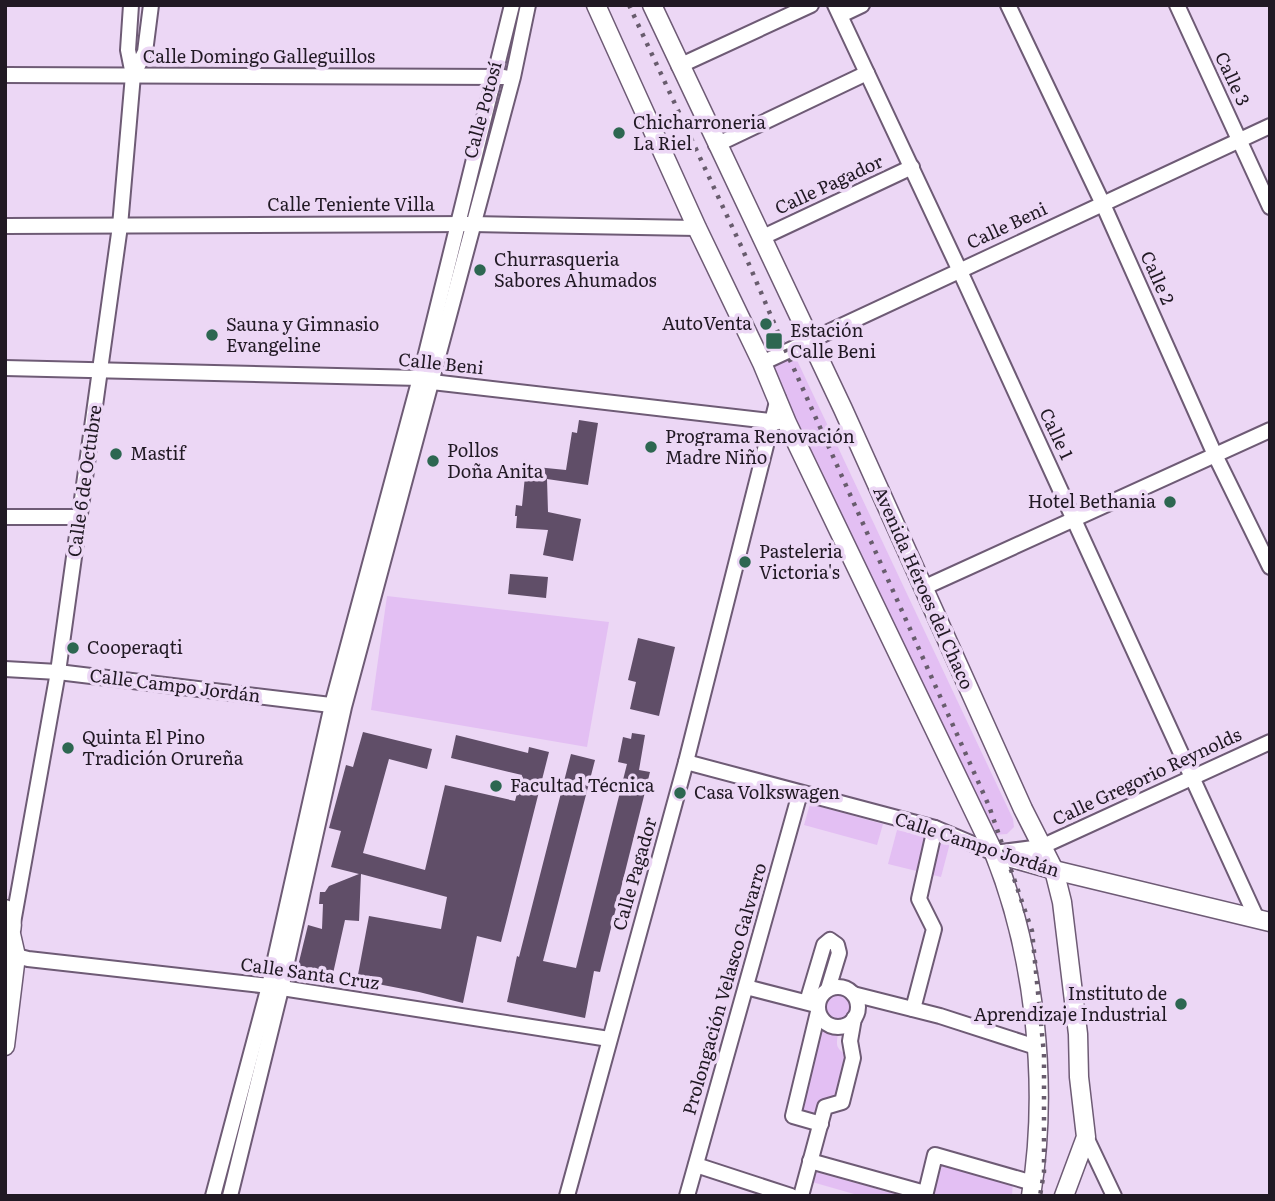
<svg xmlns="http://www.w3.org/2000/svg" width="1275" height="1201" viewBox="0 0 1275 1201" font-family="Literata,serif">
<style>
.green{fill:#e3bff3}
.building{fill:#604e68}
.lines{fill:none;stroke-linecap:round;stroke-linejoin:round}
.minor-casing{stroke:#6e5b75;stroke-width:18}
.major-casing{stroke:#6e5b75;stroke-width:21}
.minor{stroke:#fff;stroke-width:14}
.major{stroke:#fff;stroke-width:18}
.rail{stroke:#685c6d;stroke-width:4.5;stroke-dasharray:3.5 7;stroke-linecap:butt}
.poi-dot{fill:#2d6751;stroke:#ecd7f5;stroke-width:2.5}
.labels{text-anchor:middle;stroke-width:7;stroke-linejoin:round;paint-order:stroke}
.street-label{font-size:18px;fill:#211924;stroke:#ecd7f5}
.poi-label{font-size:18px;fill:#211924;stroke:#ecd7f5;text-anchor:start}
</style>
<rect width="100%" height="100%" fill="#ecd7f5"/>
<g class="green">
<path d="M795 356 1013 819 1014 827 1007 834 993 835 772 374V364L779 359Z"/>
<path d="M387 596 609 622 587 747 371 710Z"/>
<path d="M810 804 883 824 877 845 804 825Z"/>
<path d="M897 830 950 843 941 877 888 864Z"/>
<circle cx="838" cy="1007" r="14"/>
<path d="M820 1025 826 1030 838 1034C836 1045 836 1049 847 1055L839 1094 834 1098 821 1103 817 1117 809 1114 800 1107Z"/>
<path d="M943 1162 1013 1180 1012 1196H933Z"/>
<path d="M815 1172 903 1196H861L812 1182Z"/>
</g>
<g class="building">
<path d="M579 420 598 423 588 485 547 479 548 512 581 519 573 561 543 555 548 530 516 528 517 516H515L516 505 522 506 526 466 566 470 572 432 577 433Z"/>
<path d="M510 574 548 577 546 598 508 594Z"/>
<path d="M638 638 675 647 659 716 630 709 636 682 628 680Z"/>
<path d="M363 732 432 749 427 769 389 759 363 853 425 870 445 785 515 801 522 775 451 758 456 735 528 753 529 747 549 752 501 942 477 936 463 1003 419 992 357 980 369 916 441 929 447 897 361 874 359 921 345 920 332 978 297 970 308 925 322 929 323 904H319L320 892H325L329 886 359 874 331 867 341 831 329 828 346 765 353 767Z"/>
<path d="M632 733 645 735 639 770 650 772 600 972 594 971 585 1018 507 1002 517 956 519 957 571 754 595 760 543 961 576 968 627 764 618 762 623 737 631 739Z"/>
</g>
<g class="lines">
<defs>
<g id="minor">
<path d="M835 5 959 269 1257 919"/>
<path d="M1008 5 1102 202 1215 455 1270 567"/>
<path d="M1177 5 1270 207"/>
<path d="M841 15 862 5"/>
<path d="M679 66 811 5"/>
<path d="M5 75 504 77"/>
<path d="M133 75 145 52 151 5"/>
<path d="M716 145 867 73"/>
<path d="M5 226 472 224 697 228"/>
<path d="M761 238 912 167"/>
<path d="M762 363 1270 126"/>
<path d="M5 368 420 378 432 382 778 422"/>
<path d="M5 517H79"/>
<path d="M923 588 1270 430"/>
<path d="M5 669 58 672 339 706"/>
<path d="M686 762 935 828 994 853 1041 847 1270 742"/>
<path d="M13 923 58 672 120 226 133 75 128 50 131 5"/>
<path d="M5 953 28 959 269 986 609 1039"/>
<circle cx="838" cy="1007" r="20"/>
<path d="M746 987 816 1005"/>
<path d="M853 994 940 1016 1036 1047"/>
<path d="M807 1002 824 945 830 940 837 945 839 953 828 989"/>
<path d="M913 1009 934 929 919 899 935 828"/>
<path d="M818 1012 793 1116 821 1124"/>
<path d="M1086 1137 1114 1196"/>
<path d="M810 1161 925 1193"/>
<path d="M696 1165 791 1196"/>
<path d="M213 1196 269 986 332 705 420 378 512 5"/>
<path d="M230 1196 281 989 344 707 513 77 528 5"/>
<path d="M567 1196 686 762 778 398"/>
<path d="M687 1196 800 793"/>
<path d="M801 1196 825 1107 842 1102 853 1058 850 1041 854 1018"/>
<path d="M925 1196 935 1155 1033 1183"/>
</g>
<g id="major">
<path d="M596 5 697 228 762 363 787 423 994 853C1035 955 1049 1086 1031 1196"/>
<path d="M652 5 843 409 1023 809 1054 870 1062 902 1078 1034 1079 1077 1086 1137 1064 1196"/>
<path d="M994 853 1054 870 1270 922"/>
<path d="M5 909C14 920 14 930 5 941"/>
<path d="M5 1046 16 956 11 934"/>
</g>
</defs>
<use href="#minor" class="minor-casing"/>
<use href="#major" class="major-casing"/>
<use href="#minor" class="minor"/>
<use href="#major" class="major"/>
<path class="rail" d="M629 5 742 248 786 351 989 806 1032 931 1044 1054V1172L1040 1196"/>
</g>
<g class="poi-dot">
<circle cx="619" cy="133" r="7"/>
<circle cx="480" cy="270" r="7"/>
<circle cx="766" cy="324" r="7"/>
<circle cx="212" cy="335" r="7"/>
<rect x="765" y="332" width="18" height="18" rx="3.5"/>
<circle cx="651" cy="447" r="7"/>
<circle cx="116" cy="454" r="7"/>
<circle cx="433" cy="461" r="7"/>
<circle cx="1170" cy="502" r="7"/>
<circle cx="745" cy="562" r="7"/>
<circle cx="73" cy="648" r="7"/>
<circle cx="68" cy="748" r="7"/>
<circle cx="496" cy="786" r="7"/>
<circle cx="680" cy="793" r="7"/>
<circle cx="1181" cy="1004" r="7"/>
</g>
<g class="labels">
<g class="street-label">
<text x="259" y="63">Calle Domingo Galleguillos</text>
<text transform="translate(1232 79) rotate(65)" y="6">Calle 3</text>
<text transform="translate(483 110) rotate(-75)" y="6">Calle Potosí</text>
<text transform="translate(829 185) rotate(-25)" y="6">Calle Pagador</text>
<text x="351" y="211">Calle Teniente Villa</text>
<text transform="translate(1007 226) rotate(-25)" y="6">Calle Beni</text>
<text transform="translate(1157 278) rotate(66)" y="6">Calle 2</text>
<text transform="translate(441 364) rotate(6)" y="6">Calle Beni</text>
<text transform="translate(1056 434) rotate(65)" y="6">Calle 1</text>
<text transform="translate(85 481) rotate(-82)" y="6">Calle 6 de Octubre</text>
<text transform="translate(923 588) rotate(66)" y="6">Avenida Héroes del Chaco</text>
<text transform="translate(175 686) rotate(7)" y="6">Calle Campo Jordán</text>
<text transform="translate(1147 777) rotate(-25)" y="6">Calle Gregorio Reynolds</text>
<text transform="translate(977 845) rotate(18)" y="6">Calle Campo Jordán</text>
<text transform="translate(635 874) rotate(-74)" y="6">Calle Pagador</text>
<text transform="translate(310 974) rotate(8)" y="6">Calle Santa Cruz</text>
<text transform="translate(725 989) rotate(-74)" y="6">Prolongación Velasco Galvarro</text>
</g>
<g class="poi-label">
<text x="633" y="129">Chicharroneria<tspan x="633" dy="21">La Riel</tspan></text>
<text x="494" y="266">Churrasqueria<tspan x="494" dy="21">Sabores Ahumados</tspan></text>
<text x="752" y="330" text-anchor="end">AutoVenta</text>
<text x="226" y="331">Sauna y Gimnasio<tspan x="226" dy="21">Evangeline</tspan></text>
<text x="790" y="337">Estación<tspan x="790" dy="21">Calle Beni</tspan></text>
<text x="665" y="443">Programa Renovación<tspan x="665" dy="21">Madre Niño</tspan></text>
<text x="447" y="457">Pollos<tspan x="447" dy="21">Doña Anita</tspan></text>
<text x="130" y="460">Mastif</text>
<text x="1156" y="508" text-anchor="end">Hotel Bethania</text>
<text x="759" y="558">Pasteleria<tspan x="759" dy="21">Victoria's</tspan></text>
<text x="87" y="654">Cooperaqti</text>
<text x="82" y="744">Quinta El Pino<tspan x="82" dy="21">Tradición Orureña</tspan></text>
<text x="510" y="792">Facultad Técnica</text>
<text x="694" y="799">Casa Volkswagen</text>
<text x="1167" y="1000" text-anchor="end">Instituto de<tspan x="1167" dy="21">Aprendizaje Industrial</tspan></text>
</g>
</g>
<rect width="1275" height="1201" fill="none" stroke="#211924" stroke-width="14"/>
</svg>
